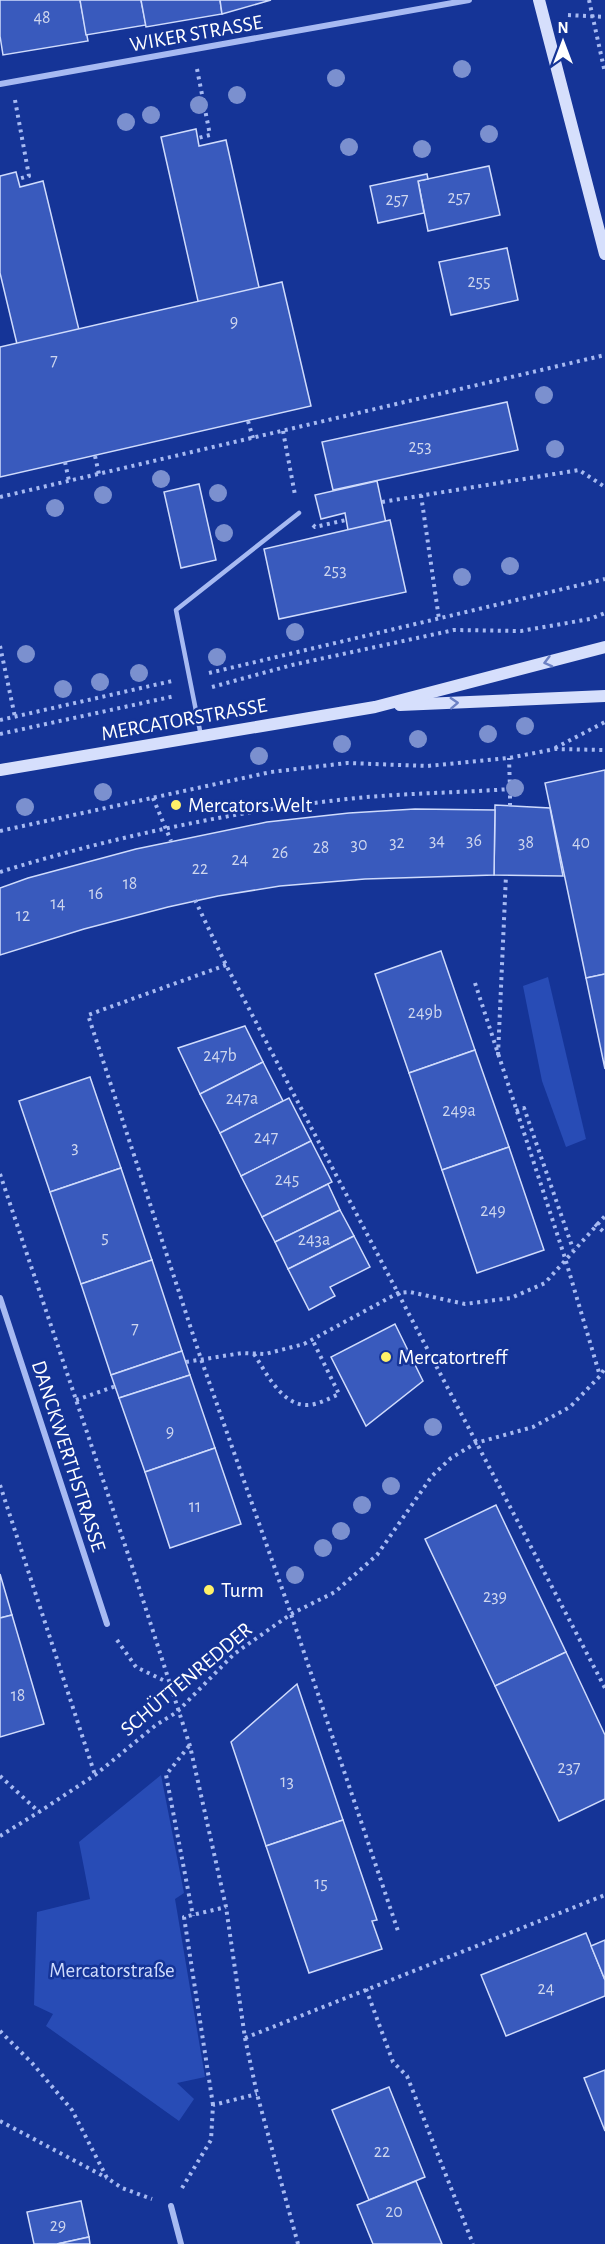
<svg xmlns="http://www.w3.org/2000/svg" width="605" height="2244" viewBox="0 0 605 2244" font-family="'Alegreya Sans',sans-serif">
<style>
.green{fill:#284cb6}
.building{fill:#395abd;stroke:#cfdbfc;stroke-width:1.5}
.lines{fill:none;stroke-linecap:round;stroke-linejoin:round}
.path{stroke:#a7baf2;stroke-width:4;stroke-dasharray:3 4.5;stroke-linecap:butt}
.service{stroke:#a7baf2;stroke-width:4.5}
.minor{stroke:#a7baf2;stroke-width:6}
.secondary{stroke:#d6dffc;stroke-width:12}
.tree{fill:#7b90cf}
.oneway{stroke:#6c81c4}
.poi-dot{fill:#fff168;stroke:#153497;stroke-width:2}
.labels{text-anchor:middle;stroke-width:5;stroke-linejoin:round;paint-order:stroke}
.number-label{font-size:18px;fill:#ced6ee}
.street-label{font-size:21px;fill:#fff;stroke:#153497}
.poi-label{font-size:21px;fill:#fff;stroke:#153497;text-anchor:start}
.park-label{font-size:21px;fill:#cfdbfc;stroke:#153497}
</style>
<rect width="100%" height="100%" fill="#153497"/>
<g class="green">
<path d="M548 977 586 1139 566 1147 542 1081 523 986Z"/>
<path d="M161 1775 184 1893 175 1899 205 2077 177 2083 194 2099 179 2121 46 2026 53 2014 34 2005 37 1912 90 1899 79 1842Z"/>
</g>
<g class="building">
<path d="M0 0H80L88 41 3 55 0 36Z"/>
<path d="M80 0H141L146 25 86 35Z"/>
<path d="M141 0H220L222 14 146 27Z"/>
<path d="M220 0H271L222 14Z"/>
<path d="M196 129 199 146 226 140 280 381 219 394 161 137Z"/>
<path d="M489 166 500 215 428 231 418 181Z"/>
<path d="M16 172 20 187 43 181 101 421 39 436 0 273V176Z"/>
<path d="M427 174 428 179 418 181 424 213 378 223 370 186Z"/>
<path d="M507 248 518 300 451 315 439 262Z"/>
<path d="M282 282 311 406 0 477V347Z"/>
<path d="M507 402 518 450 333 490 322 442Z"/>
<path d="M377 481 386 523 348 530 345 513 321 519 315 495Z"/>
<path d="M199 484 216 560 181 568 164 492Z"/>
<path d="M390 520 406 592 279 619 264 549Z"/>
<path d="M605 770V974L586 978 545 783Z"/>
<path d="M495 805 550 808 563 876 494 875Z"/>
<path d="M415 809 495 810 494 875 365 879 280 886 218 896 168 907 84 929 0 955V888L28 878 136 849 267 822 349 813Z"/>
<path d="M441 951 475 1050 409 1073 375 974Z"/>
<path d="M605 974V1069L586 978Z"/>
<path d="M245 1026 263 1062 200 1094 178 1048Z"/>
<path d="M475 1050 509 1147 442 1170 409 1073Z"/>
<path d="M263 1062 283 1101 220 1133 200 1094Z"/>
<path d="M90 1077 121 1168 50 1192 19 1101Z"/>
<path d="M289 1098 311 1141 241 1176 220 1133Z"/>
<path d="M311 1141 332 1182 262 1217 241 1176Z"/>
<path d="M509 1147 544 1250 477 1273 442 1170Z"/>
<path d="M121 1168 152 1260 81 1284 50 1192Z"/>
<path d="M328 1184 340 1210 275 1242 262 1217Z"/>
<path d="M340 1210 354 1236 288 1269 275 1242Z"/>
<path d="M354 1236 370 1267 330 1287 335 1296 309 1310 288 1269Z"/>
<path d="M152 1260 182 1351 111 1375 81 1284Z"/>
<path d="M395 1324 423 1381 366 1426 331 1357Z"/>
<path d="M182 1351 190 1375 119 1398 111 1375Z"/>
<path d="M190 1375 215 1448 145 1472 119 1398Z"/>
<path d="M215 1448 241 1524 170 1548 145 1472Z"/>
<path d="M496 1505 566 1652 495 1686 425 1539Z"/>
<path d="M0 1574 12 1615 0 1618Z"/>
<path d="M12 1615 44 1724 0 1737V1618Z"/>
<path d="M566 1652 605 1735V1799L559 1821 495 1686Z"/>
<path d="M297 1684 343 1820 266 1846 231 1742Z"/>
<path d="M343 1820 377 1920 372 1921 382 1949 309 1973 266 1846Z"/>
<path d="M586 1933 605 1980V1996L506 2036 481 1975Z"/>
<path d="M605 1940V1980L591 1946Z"/>
<path d="M605 2070V2131L584 2078Z"/>
<path d="M389 2087 425 2177 369 2200 332 2110Z"/>
<path d="M416 2181 442 2244H373L357 2205Z"/>
<path d="M81 2201 89 2237 57 2244H34L27 2212Z"/>
<path d="M89 2237 90 2244H57Z"/>
</g>
<g class="lines">
<g class="path">
<path d="M589 0 605 73"/>
<path d="M568 15 605 17"/>
<path d="M197 69 210 135 198 138"/>
<path d="M15 100 29 176 18 179"/>
<path d="M248 421 253 438"/>
<path d="M283 431 295 495"/>
<path d="M95 456 99 474"/>
<path d="M65 462 69 481"/>
<path d="M421 495 439 619"/>
<path d="M0 497 605 355"/>
<path d="M382 502 579 470 605 487"/>
<path d="M313 525 315 527 346 520"/>
<path d="M0 646 15 717"/>
<path d="M209 673 605 579"/>
<path d="M212 687 292 665 454 630 521 631 590 619 605 613"/>
<path d="M0 720 172 681"/>
<path d="M0 734 175 696"/>
<path d="M555 748 605 722"/>
<path d="M153 798 171 841"/>
<path d="M510 806V789"/>
<path d="M0 831 271 772 347 763 427 766 509 758 555 749 605 750"/>
<path d="M0 872C112 837 230 812 347 799 401 793 456 793 510 789L509 758"/>
<path d="M195 900 226 965 605 1688"/>
<path d="M226 965 88 1015 201 1359 291 1614 399 1934"/>
<path d="M475 983 565 1258 600 1376"/>
<path d="M498 1055 506 875"/>
<path d="M516 1111 524 1108 573 1249"/>
<path d="M0 1174 133 1569 190 1746 226 1907 245 2038 257 2094 298 2244"/>
<path d="M595 1224 605 1233"/>
<path d="M254 1354C266 1372 281 1405 307 1405 318 1405 330 1398 339 1394L312 1339"/>
<path d="M186 1362 242 1353 265 1354 304 1344 398 1293 410 1292 465 1304 511 1298 545 1283 605 1216"/>
<path d="M76 1400 116 1386"/>
<path d="M0 1485 95 1775"/>
<path d="M117 1640 136 1667 167 1682"/>
<path d="M189 1746 166 1775 193 1916"/>
<path d="M0 1776 39 1812"/>
<path d="M0 1836 39 1812 95 1775 156 1725 177 1712 234 1654 291 1614 335 1592 377 1555 432 1476 451 1458 476 1443 533 1427 570 1407 600 1376 605 1368"/>
<path d="M366 1989 393 2062 407 2076 473 2244"/>
<path d="M0 2031 32 2063 72 2110 107 2178 122 2188 152 2199"/>
<path d="M245 2038 605 1895"/>
<path d="M213 2105 184 1917 226 1907"/>
<path d="M0 2121 107 2178"/>
<path d="M182 2188 211 2140 213 2105 257 2094"/>
</g>
<path class="service" d="M201 736 176 610 299 513"/>
<g class="minor">
<path d="M0 84 469 0"/>
<path d="M0 1298 107 1624"/>
<path d="M171 2206 181 2244"/>
</g>
<g class="secondary">
<path d="M539 0 605 254"/>
<path d="M400 705 605 696"/>
<path d="M0 770 375 707 605 647"/>
</g>
</g>
<g class="tree">
<circle cx="462" cy="69" r="9"/>
<circle cx="336" cy="78" r="9"/>
<circle cx="237" cy="95" r="9"/>
<circle cx="199" cy="105" r="9"/>
<circle cx="151" cy="115" r="9"/>
<circle cx="126" cy="122" r="9"/>
<circle cx="489" cy="134" r="9"/>
<circle cx="349" cy="147" r="9"/>
<circle cx="422" cy="149" r="9"/>
<circle cx="544" cy="395" r="9"/>
<circle cx="555" cy="449" r="9"/>
<circle cx="161" cy="479" r="9"/>
<circle cx="218" cy="493" r="9"/>
<circle cx="103" cy="495" r="9"/>
<circle cx="55" cy="508" r="9"/>
<circle cx="224" cy="533" r="9"/>
<circle cx="510" cy="566" r="9"/>
<circle cx="462" cy="577" r="9"/>
<circle cx="295" cy="632" r="9"/>
<circle cx="26" cy="654" r="9"/>
<circle cx="217" cy="657" r="9"/>
<circle cx="139" cy="673" r="9"/>
<circle cx="100" cy="682" r="9"/>
<circle cx="63" cy="689" r="9"/>
<circle cx="525" cy="726" r="9"/>
<circle cx="488" cy="734" r="9"/>
<circle cx="418" cy="739" r="9"/>
<circle cx="342" cy="744" r="9"/>
<circle cx="259" cy="756" r="9"/>
<circle cx="515" cy="788" r="9"/>
<circle cx="103" cy="792" r="9"/>
<circle cx="25" cy="807" r="9"/>
<circle cx="433" cy="1427" r="9"/>
<circle cx="391" cy="1486" r="9"/>
<circle cx="362" cy="1505" r="9"/>
<circle cx="341" cy="1531" r="9"/>
<circle cx="323" cy="1548" r="9"/>
<circle cx="295" cy="1575" r="9"/>
</g>
<defs><path id="oneway-chevron" d="M-2-3.5L2.5 0L-2 3.5" fill="none" stroke-width="1.6" stroke-linecap="round" stroke-linejoin="round" transform="scale(1.5)"/></defs>
<g class="oneway">
<use href="#oneway-chevron" transform="translate(548 662) rotate(165)"/>
<use href="#oneway-chevron" transform="translate(454 703) rotate(-3)"/>
</g>
<g class="poi-dot">
<circle cx="176" cy="805" r="6"/>
<circle cx="386" cy="1357" r="6"/>
<circle cx="209" cy="1590" r="6"/>
</g>
<g class="labels">
<g class="number-label">
<text x="42" y="23">48</text>
<text x="459" y="203">257</text>
<text x="397" y="205">257</text>
<text x="479" y="287">255</text>
<text x="234" y="327">9</text>
<text x="54" y="366">7</text>
<text x="420" y="452">253</text>
<text x="335" y="576">253</text>
<text x="437" y="846">34</text>
<text x="474" y="846">36</text>
<text x="397" y="848">32</text>
<text x="526" y="848">38</text>
<text x="581" y="848">40</text>
<text x="359" y="850">30</text>
<text x="321" y="853">28</text>
<text x="280" y="858">26</text>
<text x="240" y="865">24</text>
<text x="200" y="874">22</text>
<text x="130" y="889">18</text>
<text x="96" y="899">16</text>
<text x="58" y="909">14</text>
<text x="23" y="921">12</text>
<text x="425" y="1018">249b</text>
<text x="220" y="1061">247b</text>
<text x="242" y="1104">247a</text>
<text x="459" y="1116">249a</text>
<text x="266" y="1143">247</text>
<text x="75" y="1153">3</text>
<text x="287" y="1185">245</text>
<text x="493" y="1216">249</text>
<text x="105" y="1243">5</text>
<text x="314" y="1245">243a</text>
<text x="135" y="1334">7</text>
<text x="170" y="1437">9</text>
<text x="195" y="1512">11</text>
<text x="495" y="1602">239</text>
<text x="18" y="1701">18</text>
<text x="569" y="1773">237</text>
<text x="287" y="1787">13</text>
<text x="321" y="1889">15</text>
<text x="546" y="1994">24</text>
<text x="382" y="2157">22</text>
<text x="394" y="2217">20</text>
<text x="58" y="2231">29</text>
</g>
<g class="street-label">
<text transform="translate(196 33) rotate(-10)" y="7">WIKER STRASSE</text>
<text transform="translate(184 719) rotate(-10)" y="7">MERCATORSTRASSE</text>
<text transform="translate(69 1456) rotate(72)" y="7">DANCKWERTHSTRASSE</text>
<text transform="translate(186 1679) rotate(-40)" y="7">SCHÜTTENREDDER</text>
</g>
<g class="poi-label">
<text x="188" y="812">Mercators Welt</text>
<text x="398" y="1364">Mercatortreff</text>
<text x="221" y="1597">Turm</text>
</g>
<g class="park-label">
<text x="112" y="1977">Mercatorstraße</text>
</g>
</g>
<g transform="translate(563 42)" stroke="#153497" stroke-width="4.5" paint-order="stroke">
<path d="M0-4.5L10 22L0 15L-10 22Z" fill="#ffffff"/>
<text y="-9" font-size="16" font-weight="bold" text-anchor="middle" fill="#ffffff">N</text>
</g>
</svg>
